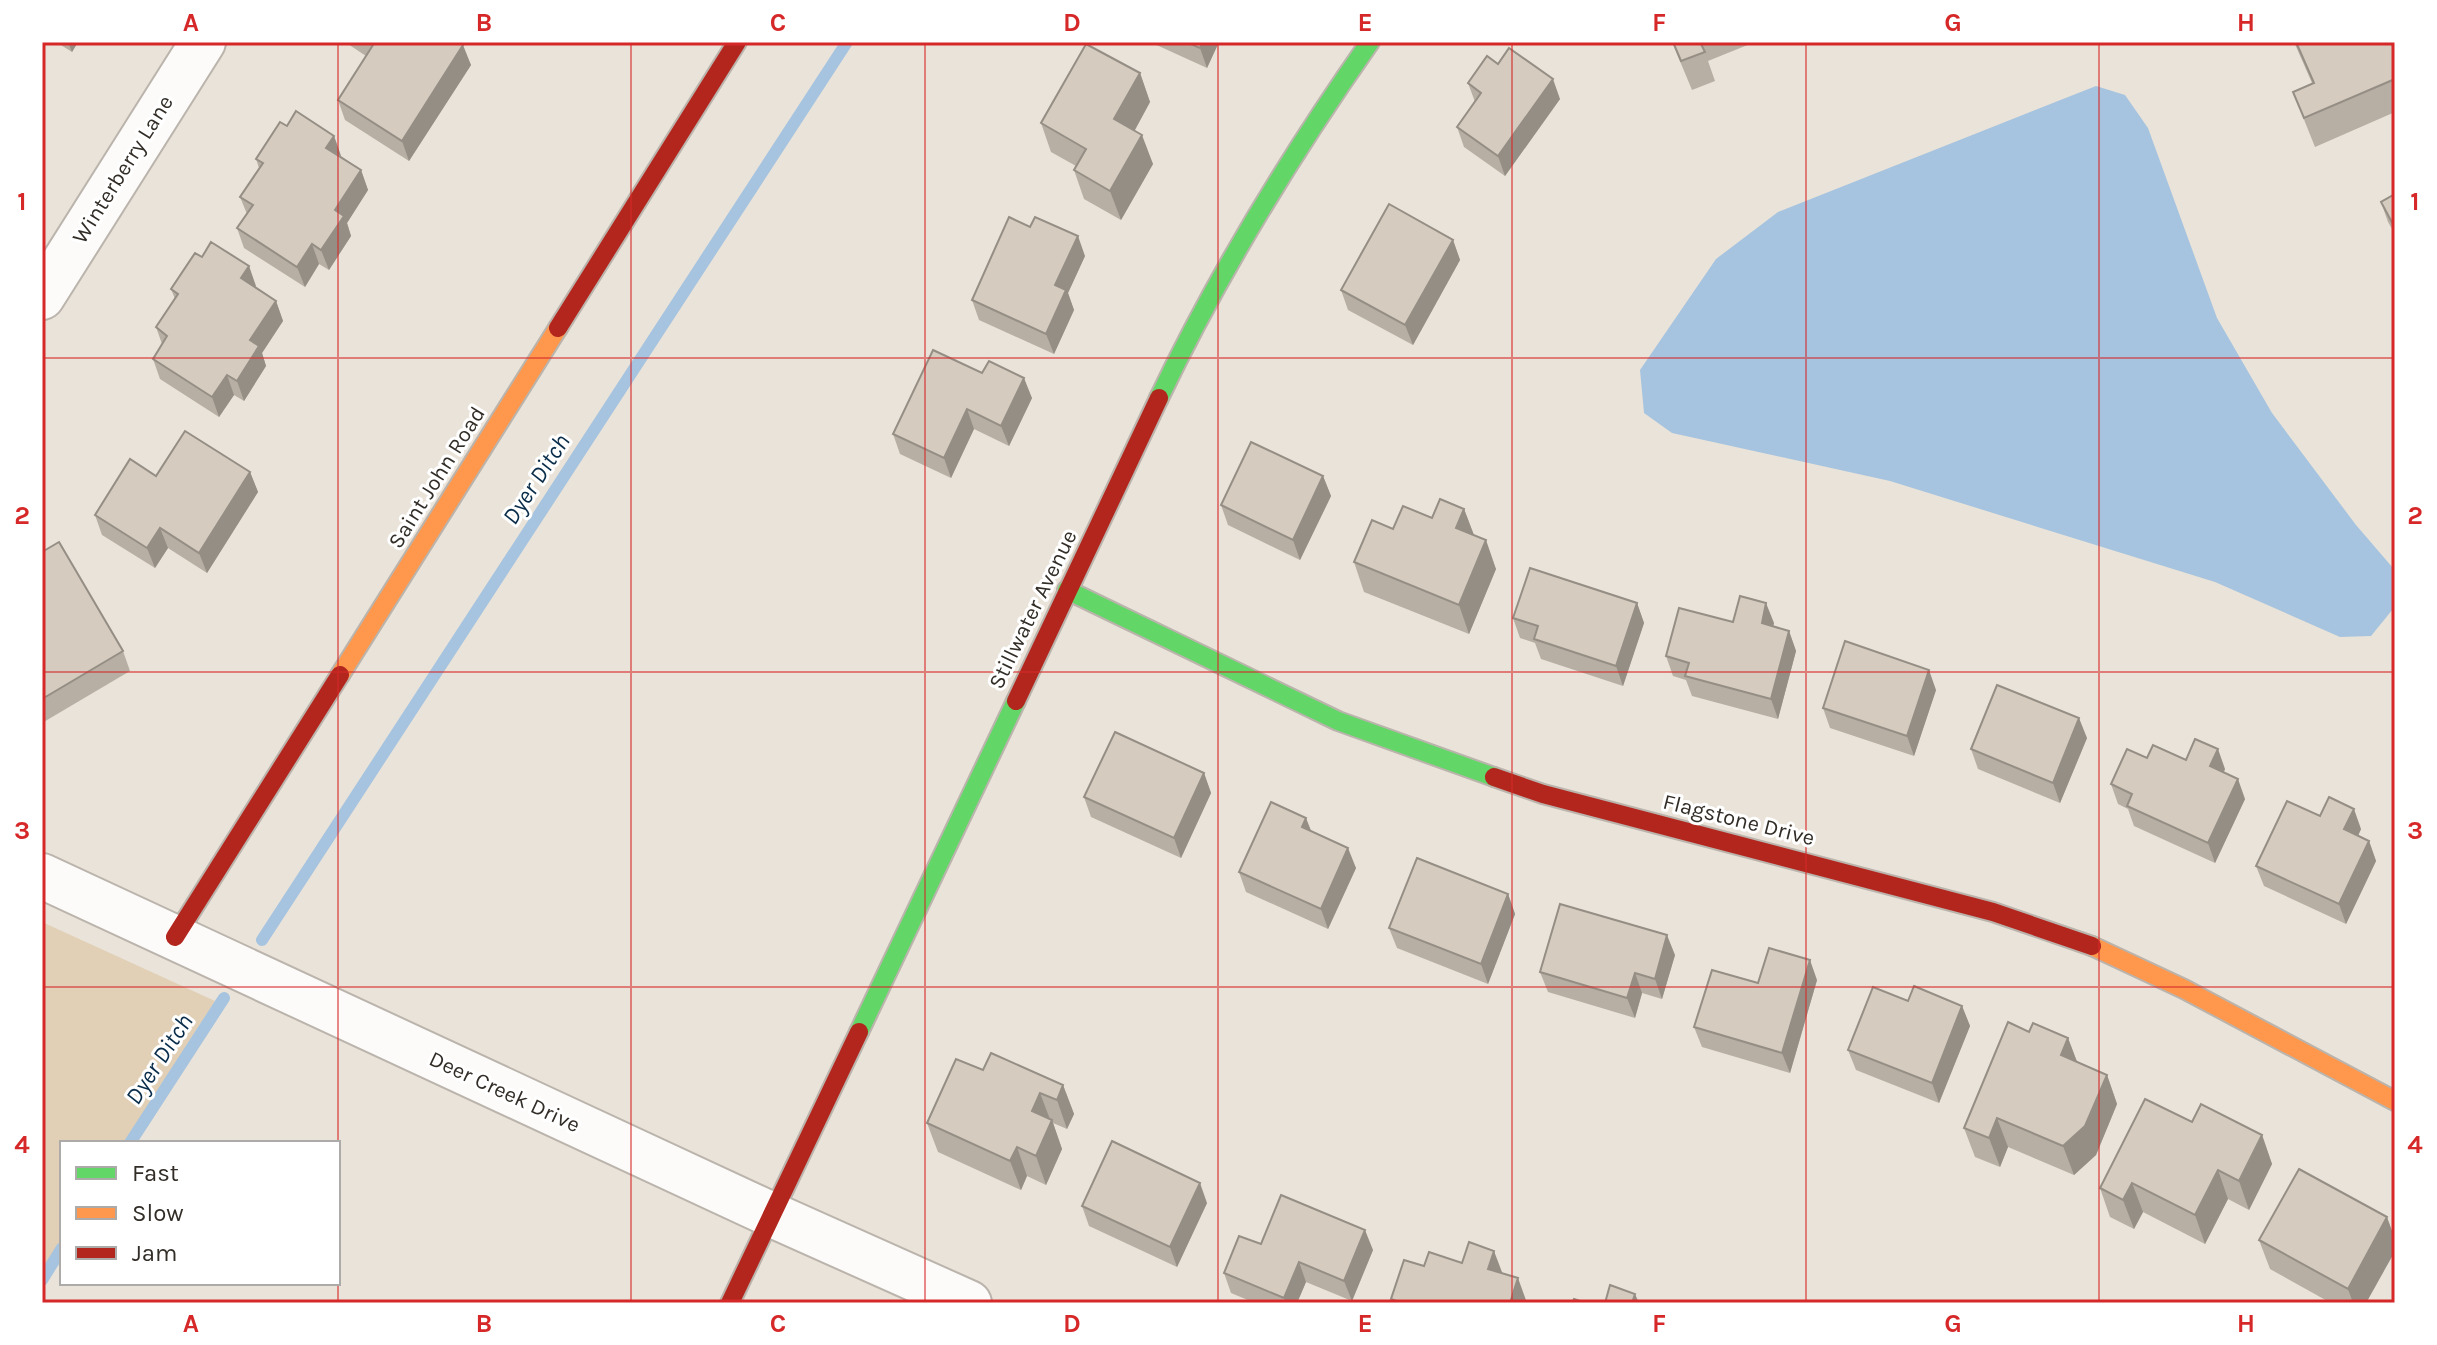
<svg xmlns="http://www.w3.org/2000/svg" width="2437" height="1345" viewBox="0 0 2437 1345" font-family="Karla,sans-serif">
<style>
.green{fill:#e1cfb6}
.water{fill:#a6c4df}
.lines{fill:none;stroke-linecap:round;stroke-linejoin:round}
.stream{stroke:#a6c4df;stroke-width:12}
.street-casing{stroke:#bab4ac;stroke-width:48}
.fast-casing{stroke:#bab4ac;stroke-width:22}
.slow-casing{stroke:#bab4ac;stroke-width:22}
.jam-casing{stroke:#bab4ac;stroke-width:22}
.street{stroke:#fcfbf9;stroke-width:44}
.fast{stroke:#63d668;stroke-width:18}
.slow{stroke:#ff974d;stroke-width:18}
.jam{stroke:#b3261e;stroke-width:18}
.wall{fill:#b7afa3}
.shaded-wall{fill:#958e85}
.building{fill:#d5cbbe;stroke:#958e85;stroke-width:2}
.grid{fill:none;stroke:#d62828;stroke-width:2;stroke-opacity:0.55}
.labels{text-anchor:middle;stroke-width:6;stroke-linejoin:round;paint-order:stroke}
.street-label{font-size:22px;fill:#322d27;stroke:#fff}
.water-label{font-size:24px;font-style:italic;fill:#092c49;stroke:#fff}
.neatline{fill:none;stroke:#d62828;stroke-width:3}
.grid-label{font-size:26px;text-anchor:middle;font-weight:bold;fill:#d62828}
</style>
<rect width="100%" height="100%" fill="#eae3d9"/>
<path class="green" d="M42 922 215 1001 124 1143H62V1241L42 1272Z"/>
<path class="water" d="M2096 86 2125 95 2148 128 2217 318 2272 413 2356 525 2393 568V609L2371 636 2340 637 2215 582 1890 481 1672 433 1644 413 1640 370 1716 259 1778 212Z"/>
<g class="lines">
<g class="stream">
<path d="M262 940 847 42"/>
<path d="M130 1143 224 998"/>
<path d="M42 1280 62 1248"/>
</g>
<defs>
<g id="street">
<path d="M42 297 203 42"/>
<path d="M42 876 770 1214 969 1303"/>
</g>
<g id="fast">
<path d="M1159 398C1218 274 1291 155 1370 42"/>
<path d="M1067 590 1338 721 1494 777"/>
<path d="M859 1032 1016 701"/>
</g>
<g id="slow">
<path d="M340 675 558 328"/>
<path d="M2092 946 2184 989 2395 1101"/>
</g>
<g id="jam">
<path d="M558 328 737 42"/>
<path d="M1016 701 1159 398"/>
<path d="M1494 777 1543 794 1993 912 2092 946"/>
<path d="M175 937 340 675"/>
<path d="M730 1303 859 1032"/>
</g>
</defs>
<use href="#street" class="street-casing"/>
<use href="#fast" class="fast-casing"/>
<use href="#slow" class="slow-casing"/>
<use href="#jam" class="jam-casing"/>
<use href="#street" class="street"/>
<use href="#fast" class="fast"/>
<use href="#slow" class="slow"/>
<use href="#jam" class="jam"/>
</g>
<g class="wall">
<path d="M56 42H78L72 52Z"/>
<path d="M347 42H459L471 65 409 161 345 120 338 100 366 56 348 44Z"/>
<path d="M1150 42H1219L1207 68Z"/>
<path d="M1672 42H1755L1708 61 1715 81 1692 90Z"/>
<path d="M2294 42H2391L2395 51V112L2315 147 2293 92 2312 83Z"/>
<path d="M1498 64 1560 99 1505 176 1464 147 1457 127 1475 102 1468 83Z"/>
<path d="M1140 73 1150 102 1135 130 1153 164 1121 220 1084 199 1074 170 1076 166 1051 152 1041 123Z"/>
<path d="M287 126 334 136 341 156 361 170 368 190 347 223 351 236 329 270 319 264 305 287 244 248 237 228 247 214 240 197 259 168 256 159Z"/>
<path d="M2395 194V234L2388 222 2381 202Z"/>
<path d="M1453 240 1460 260 1413 345 1348 310 1341 290Z"/>
<path d="M1085 256 1068 293 1074 310 1054 354 979 320 972 300Z"/>
<path d="M202 257 249 266 255 287 276 301 283 321 262 353 266 366 244 401 234 395 219 417 160 379 153 359 162 344 156 327 175 299 171 289Z"/>
<path d="M933 350 1032 398 1009 446 974 429 951 478 900 454 893 434Z"/>
<path d="M250 472 258 492 207 573 168 548 155 568 102 535 95 515 156 476Z"/>
<path d="M1323 476 1331 496 1300 560 1228 525 1221 505Z"/>
<path d="M1464 509 1474 535 1496 569 1469 634 1364 592 1354 562 1393 529Z"/>
<path d="M42 552 123 651 130 671 42 723Z"/>
<path d="M1637 603 1644 623 1623 686 1541 659 1535 643 1520 638 1513 618Z"/>
<path d="M1733 622 1774 623 1773 626 1789 631 1796 651 1778 719 1692 696 1686 680 1673 676 1666 656Z"/>
<path d="M1936 690 1914 756 1830 728 1823 708Z"/>
<path d="M2087 738 2060 803 1978 769 1971 749Z"/>
<path d="M2186 760 2225 769 2224 772 2245 799 2215 863 2134 826 2128 809 2118 804 2111 784Z"/>
<path d="M1204 773 1211 793 1181 858 1091 817 1084 797Z"/>
<path d="M2320 816 2361 829 2358 836 2369 841 2376 861 2346 924 2264 886 2256 866Z"/>
<path d="M1311 831 1356 868 1328 929 1246 892 1239 872Z"/>
<path d="M1508 894 1515 914 1488 984 1397 948 1389 928Z"/>
<path d="M1675 955 1662 999 1642 993 1635 1018 1548 992 1540 972Z"/>
<path d="M1817 980 1790 1073 1702 1047 1694 1027Z"/>
<path d="M1908 1001 1962 1006 1970 1026 1939 1103 1856 1070 1848 1050Z"/>
<path d="M2029 1032 2068 1038 2077 1062 2107 1075 2117 1104 2096 1155 2074 1175 2008 1147 2000 1167 1975 1157 1964 1128Z"/>
<path d="M1063 1085 1074 1114 1067 1129 1053 1123 1062 1149 1046 1185 1027 1176 1021 1190 938 1152 927 1123Z"/>
<path d="M2192 1122 2262 1135 2272 1164 2249 1210 2228 1199 2205 1244 2143 1212 2134 1229 2110 1217 2100 1188Z"/>
<path d="M1207 1203 1177 1267 1089 1226 1082 1206Z"/>
<path d="M2395 1239V1251L2366 1303H2331L2270 1269 2259 1240Z"/>
<path d="M1261 1244 1373 1250 1352 1301 1306 1282 1297 1303H1255L1231 1293 1224 1273Z"/>
</g>
<g class="shaded-wall">
<path d="M68 42H78L72 52Z"/>
<path d="M1202 42H1219L1207 68 1200 48Z"/>
<path d="M463 45 471 65 409 161 402 141Z"/>
<path d="M1140 73 1150 102 1125 148 1114 119Z"/>
<path d="M1553 79 1560 99 1505 176 1498 156Z"/>
<path d="M1142 135 1153 164 1121 220 1110 191Z"/>
<path d="M334 136 341 156 326 148Z"/>
<path d="M361 170 368 190 347 223 351 236 329 270 321 250 335 210Z"/>
<path d="M1078 236 1085 256 1068 293 1074 310 1054 354 1046 334 1055 285Z"/>
<path d="M1453 240 1460 260 1413 345 1405 325Z"/>
<path d="M312 244 319 264 305 287 297 267Z"/>
<path d="M249 266 256 286 248 298 241 278Z"/>
<path d="M276 301 283 321 262 353 266 366 244 401 237 381 250 340Z"/>
<path d="M227 375 234 395 219 417 212 397Z"/>
<path d="M1024 378 1032 398 1009 446 1001 426Z"/>
<path d="M967 409 974 429 951 478 944 458Z"/>
<path d="M250 472 258 492 207 573 199 553Z"/>
<path d="M1323 476 1331 496 1300 560 1293 540Z"/>
<path d="M1464 509 1475 538 1456 528Z"/>
<path d="M160 528 168 548 155 568 147 548Z"/>
<path d="M1486 540 1496 569 1469 634 1459 605Z"/>
<path d="M1637 603 1644 623 1623 686 1616 666Z"/>
<path d="M1766 603 1774 623 1769 643 1762 623Z"/>
<path d="M1789 631 1796 651 1778 719 1771 699Z"/>
<path d="M1929 670 1936 690 1914 756 1907 736Z"/>
<path d="M2079 718 2087 738 2060 803 2053 783Z"/>
<path d="M2218 749 2225 769 2217 786 2210 766Z"/>
<path d="M1204 773 1211 793 1181 858 1174 838Z"/>
<path d="M2238 779 2245 799 2215 863 2208 843Z"/>
<path d="M2354 809 2361 829 2352 849 2344 829Z"/>
<path d="M1306 818 1314 838 1302 827Z"/>
<path d="M2369 841 2376 861 2346 924 2339 904Z"/>
<path d="M1348 848 1356 868 1328 929 1321 909Z"/>
<path d="M1508 894 1515 914 1488 984 1481 964Z"/>
<path d="M1667 935 1675 955 1662 999 1655 979Z"/>
<path d="M1810 960 1817 980 1790 1073 1782 1053Z"/>
<path d="M1635 973 1642 993 1635 1018 1627 998Z"/>
<path d="M1962 1006 1970 1026 1939 1103 1932 1083Z"/>
<path d="M2068 1038 2079 1067 2061 1055Z"/>
<path d="M2107 1075 2117 1104 2096 1155 2074 1175 2063 1146Z"/>
<path d="M1063 1085 1074 1114 1067 1129 1057 1100Z"/>
<path d="M1040 1093 1051 1122 1032 1111Z"/>
<path d="M1997 1118 2008 1147 2000 1167 1989 1138Z"/>
<path d="M1052 1120 1062 1149 1046 1185 1036 1156Z"/>
<path d="M2262 1135 2272 1164 2249 1210 2239 1181Z"/>
<path d="M1017 1147 1027 1176 1021 1190 1010 1161Z"/>
<path d="M2218 1170 2228 1199 2205 1244 2195 1215Z"/>
<path d="M1200 1183 1207 1203 1177 1267 1170 1247Z"/>
<path d="M2132 1183 2143 1212 2134 1229 2123 1200Z"/>
<path d="M2387 1217 2395 1239V1251L2366 1303H2353L2348 1289Z"/>
<path d="M1365 1230 1373 1250 1352 1301 1344 1281Z"/>
<path d="M1494 1251 1505 1280 1488 1269Z"/>
<path d="M1299 1262 1306 1282 1297 1303H1286L1284 1298Z"/>
<path d="M1518 1278 1527 1303H1510Z"/>
<path d="M1635 1294 1639 1303H1632Z"/>
</g>
<g class="building">
<path d="M369 42H459L463 45 402 141 338 100 373 45Z"/>
<path d="M1186 42H1202L1200 48Z"/>
<path d="M1673 42H1700L1705 52 1681 61Z"/>
<path d="M2296 42H2391L2395 51V79L2304 118 2293 92 2314 83Z"/>
<path d="M1086 44 1140 73 1114 119 1142 135 1110 191 1074 170 1086 149 1041 123Z"/>
<path d="M1509 48 1553 79 1498 156 1457 127 1481 93 1468 83 1487 56 1498 64Z"/>
<path d="M296 111 334 136 326 148 361 170 335 210 344 216 321 250 312 244 297 267 237 228 253 205 240 197 263 163 256 159 280 122 287 126Z"/>
<path d="M2395 194V228L2381 202Z"/>
<path d="M1389 204 1453 240 1405 325 1341 290Z"/>
<path d="M1009 217 1030 227 1035 217 1078 236 1055 285 1066 290 1046 334 972 300Z"/>
<path d="M211 242 249 266 241 278 276 301 250 340 259 346 237 381 227 375 212 397 153 359 167 336 156 327 178 294 171 289 195 253 202 257Z"/>
<path d="M933 350 982 373 989 361 1024 378 1001 426 967 409 944 458 893 434Z"/>
<path d="M185 431 250 472 199 553 160 528 147 548 95 515 130 459 156 476Z"/>
<path d="M1251 442 1323 476 1293 540 1221 505Z"/>
<path d="M1440 499 1464 509 1456 528 1486 540 1459 605 1354 562 1372 520 1393 529 1403 506 1432 518Z"/>
<path d="M59 542 123 651 42 699V552Z"/>
<path d="M1530 568 1637 603 1616 666 1534 639 1538 626 1513 618Z"/>
<path d="M1740 596 1766 603 1762 623 1789 631 1771 699 1685 676 1689 663 1666 656 1679 608 1733 622Z"/>
<path d="M1845 641 1929 670 1907 736 1823 708Z"/>
<path d="M1997 685 2079 718 2053 783 1971 749Z"/>
<path d="M1115 732 1204 773 1174 838 1084 797Z"/>
<path d="M2195 739 2218 749 2210 766 2238 779 2208 843 2127 806 2132 794 2111 784 2127 749 2147 758 2153 745 2186 760Z"/>
<path d="M2329 797 2354 809 2344 829 2369 841 2339 904 2256 866 2287 801 2320 816Z"/>
<path d="M1271 802 1306 818 1302 827 1348 848 1321 909 1239 872Z"/>
<path d="M1417 858 1508 894 1481 964 1389 928Z"/>
<path d="M1560 904 1667 935 1655 979 1635 973 1627 998 1540 972Z"/>
<path d="M1769 948 1810 960 1782 1053 1694 1027 1712 970 1758 983Z"/>
<path d="M1914 986 1962 1006 1932 1083 1848 1050 1873 987 1908 1001Z"/>
<path d="M2008 1022 2029 1032 2033 1023 2068 1038 2061 1055 2107 1075 2085 1126 2063 1146 1997 1118 1989 1138 1964 1128Z"/>
<path d="M991 1053 1063 1085 1057 1100 1040 1093 1032 1111 1052 1120 1036 1156 1017 1147 1010 1161 927 1123 956 1059 983 1070Z"/>
<path d="M2145 1099 2192 1122 2201 1104 2262 1135 2239 1181 2218 1170 2195 1215 2132 1183 2123 1200 2100 1188Z"/>
<path d="M1112 1141 1200 1183 1170 1247 1082 1206Z"/>
<path d="M2299 1169 2387 1217 2348 1289 2259 1240Z"/>
<path d="M1281 1195 1365 1230 1344 1281 1299 1262 1284 1298 1224 1273 1239 1236 1261 1244Z"/>
<path d="M1469 1242 1494 1251 1488 1269 1518 1278 1510 1303H1402L1391 1299 1404 1260 1424 1266 1429 1252 1462 1263Z"/>
<path d="M1610 1285 1635 1294 1632 1303H1605Z"/>
<path d="M1574 1299 1586 1303H1572Z"/>
</g>
<path class="grid" d="M338 42V1143M631 42V1303M925 42V1303M1218 42V1303M1512 42V1303M1806 42V1303M2099 42V1303M42 358H2395M42 672H2395M42 987H2395M338 1283V1303"/>
<g class="labels">
<g class="street-label">
<text transform="translate(122 169) rotate(-58)" y="8">Winterberry Lane</text>
<text transform="translate(436 477) rotate(-58)" y="8">Saint John Road</text>
<text transform="translate(1032 609) rotate(-64)" y="8">Stillwater Avenue</text>
<text transform="translate(1739 819) rotate(14)" y="8">Flagstone Drive</text>
<text transform="translate(505 1091) rotate(25)" y="8">Deer Creek Drive</text>
</g>
<g class="water-label">
<text transform="translate(536 479) rotate(-57)" y="8">Dyer Ditch</text>
<text transform="translate(159 1059) rotate(-57)" y="8">Dyer Ditch</text>
</g>
</g>
<rect width="2437" height="1345" fill="none" stroke="#ffffff" stroke-width="88"/>
<rect x="60" y="1141" width="280" height="144" fill="#ffffff" stroke="#adaba9" stroke-width="2"/>
<rect x="76" y="1167" width="40" height="12" fill="#63d668" stroke="#adaba9" stroke-width="2"/>
<text x="132" y="1181" font-size="24" fill="#322d27">Fast</text>
<rect x="76" y="1207" width="40" height="12" fill="#ff974d" stroke="#adaba9" stroke-width="2"/>
<text x="132" y="1221" font-size="24" fill="#322d27">Slow</text>
<rect x="76" y="1247" width="40" height="12" fill="#b3261e" stroke="#adaba9" stroke-width="2"/>
<text x="132" y="1261" font-size="24" fill="#322d27">Jam</text>
<rect x="44" y="44" width="2349" height="1257" class="neatline"/>
<g class="grid-label">
<text x="191" y="31">A</text>
<text x="484" y="31">B</text>
<text x="778" y="31">C</text>
<text x="1072" y="31">D</text>
<text x="1365" y="31">E</text>
<text x="1659" y="31">F</text>
<text x="1953" y="31">G</text>
<text x="2246" y="31">H</text>
<text x="22" y="210">1</text>
<text x="2415" y="210">1</text>
<text x="22" y="524">2</text>
<text x="2415" y="524">2</text>
<text x="22" y="839">3</text>
<text x="2415" y="839">3</text>
<text x="22" y="1153">4</text>
<text x="2415" y="1153">4</text>
<text x="191" y="1332">A</text>
<text x="484" y="1332">B</text>
<text x="778" y="1332">C</text>
<text x="1072" y="1332">D</text>
<text x="1365" y="1332">E</text>
<text x="1659" y="1332">F</text>
<text x="1953" y="1332">G</text>
<text x="2246" y="1332">H</text>
</g>
</svg>
